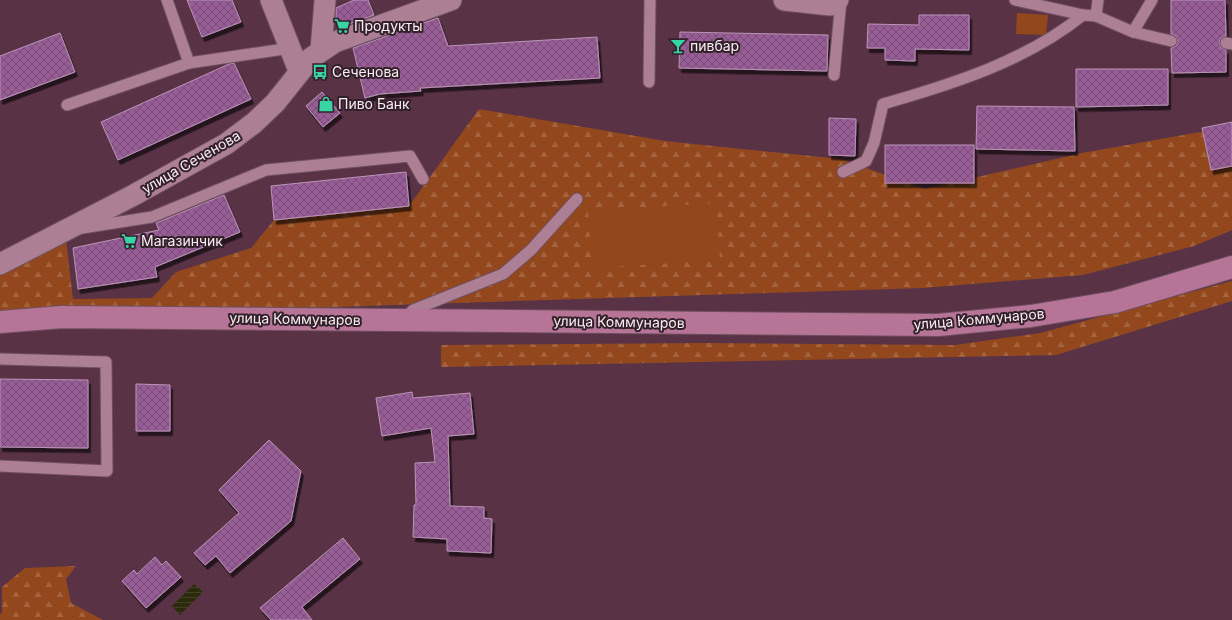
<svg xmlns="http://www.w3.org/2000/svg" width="1232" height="620" viewBox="0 0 1232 620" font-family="Inter,sans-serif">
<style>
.forest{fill:url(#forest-firs)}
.park{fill:#92481c}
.water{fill:url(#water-rules)}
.building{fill:url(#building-cross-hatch);stroke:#ba96b8;filter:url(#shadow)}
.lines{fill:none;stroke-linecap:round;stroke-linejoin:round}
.service-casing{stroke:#6f4f60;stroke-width:13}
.minor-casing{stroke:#6f4f60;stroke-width:23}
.secondary-casing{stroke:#6f4f60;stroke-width:24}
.service{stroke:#ac7f95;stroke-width:11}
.minor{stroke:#ac7f95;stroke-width:21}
.secondary{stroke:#b67497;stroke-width:22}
.labels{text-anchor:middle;stroke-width:4;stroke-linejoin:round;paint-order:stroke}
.poi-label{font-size:14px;fill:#fcedf4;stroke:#33212a;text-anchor:start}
.street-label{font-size:14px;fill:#fcedf4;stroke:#33212a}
</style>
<defs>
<pattern id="forest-firs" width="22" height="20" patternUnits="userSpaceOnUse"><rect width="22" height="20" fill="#92481c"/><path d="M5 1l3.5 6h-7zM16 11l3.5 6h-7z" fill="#a2633e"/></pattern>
<pattern id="water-rules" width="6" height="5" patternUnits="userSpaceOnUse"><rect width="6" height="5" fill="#2b2b0c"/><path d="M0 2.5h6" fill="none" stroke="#404024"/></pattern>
<pattern id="building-cross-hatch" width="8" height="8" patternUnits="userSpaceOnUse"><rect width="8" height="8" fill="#9a5b98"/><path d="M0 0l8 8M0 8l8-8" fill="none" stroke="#735170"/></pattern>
<filter id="shadow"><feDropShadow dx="2.5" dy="4.5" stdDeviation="0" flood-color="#0009"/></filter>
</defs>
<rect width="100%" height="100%" fill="#593246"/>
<g class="forest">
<path d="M479 109 665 141 841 159 925 189 1082 153 1217 129 1232 130V230L1194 246 1083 275 923 288 394 305 62 317 0 322V264L65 231 73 299 152 298 176 272 251 248 274 220 409 206Z"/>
<path d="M1232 281V301L1056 355 441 367V345L705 343 955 345 1040 333Z"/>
<path d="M76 566 66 579 71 603 103 620H0V614L2 613V587L25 568Z"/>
</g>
<g class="park">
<path d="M1017 13 1048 15 1046 35 1016 34Z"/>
<path d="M716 203 720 260 592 268 588 211Z"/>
</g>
<path class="water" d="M194 584 203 592 180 615 172 606Z"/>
<g class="building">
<path d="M187 0H232L241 22 202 37Z"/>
<path d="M354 0H368L374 15 338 28 336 19V8Z"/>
<path d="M1171 0H1225L1226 36 1221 38 1219 42 1221 48 1226 50V72L1172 73 1171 48 1176 46 1178 42 1176 36 1171 34Z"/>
<path d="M919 15H969V50L915 49V61L885 60V48H867L868 24 919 25Z"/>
<path d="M438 18 448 46 597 37 600 78 420 88 421 91 380 94 365 98 353 48Z"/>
<path d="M680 32 828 35 827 71 679 68Z"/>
<path d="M60 33 75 72 0 100V56Z"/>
<path d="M234 63 251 99 118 160 101 122 229 64Z"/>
<path d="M1076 69H1168V105L1076 107Z"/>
<path d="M322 92 340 113 323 127 306 106Z"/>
<path d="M977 106 1074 107 1075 151 976 149Z"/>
<path d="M829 118 856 119 855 156 829 155Z"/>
<path d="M1232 122V166L1211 170 1202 128Z"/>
<rect x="885" y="145" width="89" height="38"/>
<path d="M406 172 409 206 274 220 271 186Z"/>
<path d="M224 195 240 232 155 267 157 277 78 289 73 248 159 230 156 223Z"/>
<path d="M0 379 88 380V448L0 447Z"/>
<path d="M136 384 170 385V431H136Z"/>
<path d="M412 392 413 398 470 393 474 434 448 436 450 506 484 507V518L492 519 491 553 447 551V539L413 537 414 505H416L415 463 435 462 431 428 382 436 376 398Z"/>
<path d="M269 440 301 471 291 521 230 573 216 556 205 565 194 553 239 513 219 490Z"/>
<path d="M343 538 360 559 302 607 312 620H271L260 608Z"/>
<path d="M155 557 162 565 166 561 181 577 146 608 122 581 134 570 137 574Z"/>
</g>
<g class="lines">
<defs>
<g id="service">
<path d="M167 0 189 63"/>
<path d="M1015 0 1083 15 1096 16 1133 32 1171 41"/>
<path d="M1096 16 1098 0"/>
<path d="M1133 32 1152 0"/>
<path d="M1226 43 1232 44"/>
<path d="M834 75 841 0"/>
<path d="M649 82 650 0"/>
<path d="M67 105 189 63 291 48"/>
<path d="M843 172 866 161 874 143 883 104C953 84 1026 61 1083 15"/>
<path d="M82 228 152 217 266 170 410 156 423 179"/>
<path d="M404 320 413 310 503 274 531 250 577 199"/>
<path d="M0 359 106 362 107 471 0 466"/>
</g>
<g id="minor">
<path d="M271 0 299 71"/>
<path d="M784 0 830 5 838 0"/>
<path d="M321 50 325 0"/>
<path d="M0 264 132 196 226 144 254 123 275 103 311 58 335 42 451 0"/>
</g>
<path id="secondary" d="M0 322 62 317 938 325 1031 316 1115 302 1232 267"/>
</defs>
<use href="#service" class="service-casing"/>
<use href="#minor" class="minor-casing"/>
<use href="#secondary" class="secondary-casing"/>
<use href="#service" class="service"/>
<use href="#minor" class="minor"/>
<use href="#secondary" class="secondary"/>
</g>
<defs>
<symbol id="supermarket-bare" viewBox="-9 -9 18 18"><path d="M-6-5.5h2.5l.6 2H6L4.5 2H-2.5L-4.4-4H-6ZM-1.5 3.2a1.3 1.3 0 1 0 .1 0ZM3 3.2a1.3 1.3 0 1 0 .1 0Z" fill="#38d4a6" stroke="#33212a" stroke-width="2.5" paint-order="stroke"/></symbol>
<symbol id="bar-bare" viewBox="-9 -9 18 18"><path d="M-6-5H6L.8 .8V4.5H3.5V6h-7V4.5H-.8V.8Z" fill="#38d4a6" stroke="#33212a" stroke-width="2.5" paint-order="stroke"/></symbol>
<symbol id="bus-bare" viewBox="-9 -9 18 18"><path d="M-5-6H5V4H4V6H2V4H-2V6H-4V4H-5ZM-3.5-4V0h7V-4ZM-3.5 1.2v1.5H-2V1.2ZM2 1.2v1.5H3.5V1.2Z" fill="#38d4a6" stroke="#33212a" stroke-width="2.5" paint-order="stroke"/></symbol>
<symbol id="shop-bare" viewBox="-9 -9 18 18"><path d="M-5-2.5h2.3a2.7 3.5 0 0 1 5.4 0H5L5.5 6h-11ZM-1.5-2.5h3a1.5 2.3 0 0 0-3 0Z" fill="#38d4a6" stroke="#33212a" stroke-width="2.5" paint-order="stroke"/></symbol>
</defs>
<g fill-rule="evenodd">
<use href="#supermarket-bare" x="331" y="15" width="22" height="22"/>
<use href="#bar-bare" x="667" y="35" width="22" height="22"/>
<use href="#bus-bare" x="309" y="61" width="22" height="22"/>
<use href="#shop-bare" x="315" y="93" width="22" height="22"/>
<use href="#supermarket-bare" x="118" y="230" width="22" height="22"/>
</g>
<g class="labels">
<g class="poi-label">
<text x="354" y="31">Продукты</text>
<text x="690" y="51">пивбар</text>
<text x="332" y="77">Сеченова</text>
<text x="338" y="109">Пиво Банк</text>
<text x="141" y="246">Магазинчик</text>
</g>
<g class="street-label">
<text transform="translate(191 162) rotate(-30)" y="5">улица Сеченова</text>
<text transform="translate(295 319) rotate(1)" y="5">улица Коммунаров</text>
<text transform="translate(979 319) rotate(-5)" y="5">улица Коммунаров</text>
<text transform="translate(619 322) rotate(1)" y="5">улица Коммунаров</text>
</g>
</g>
</svg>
